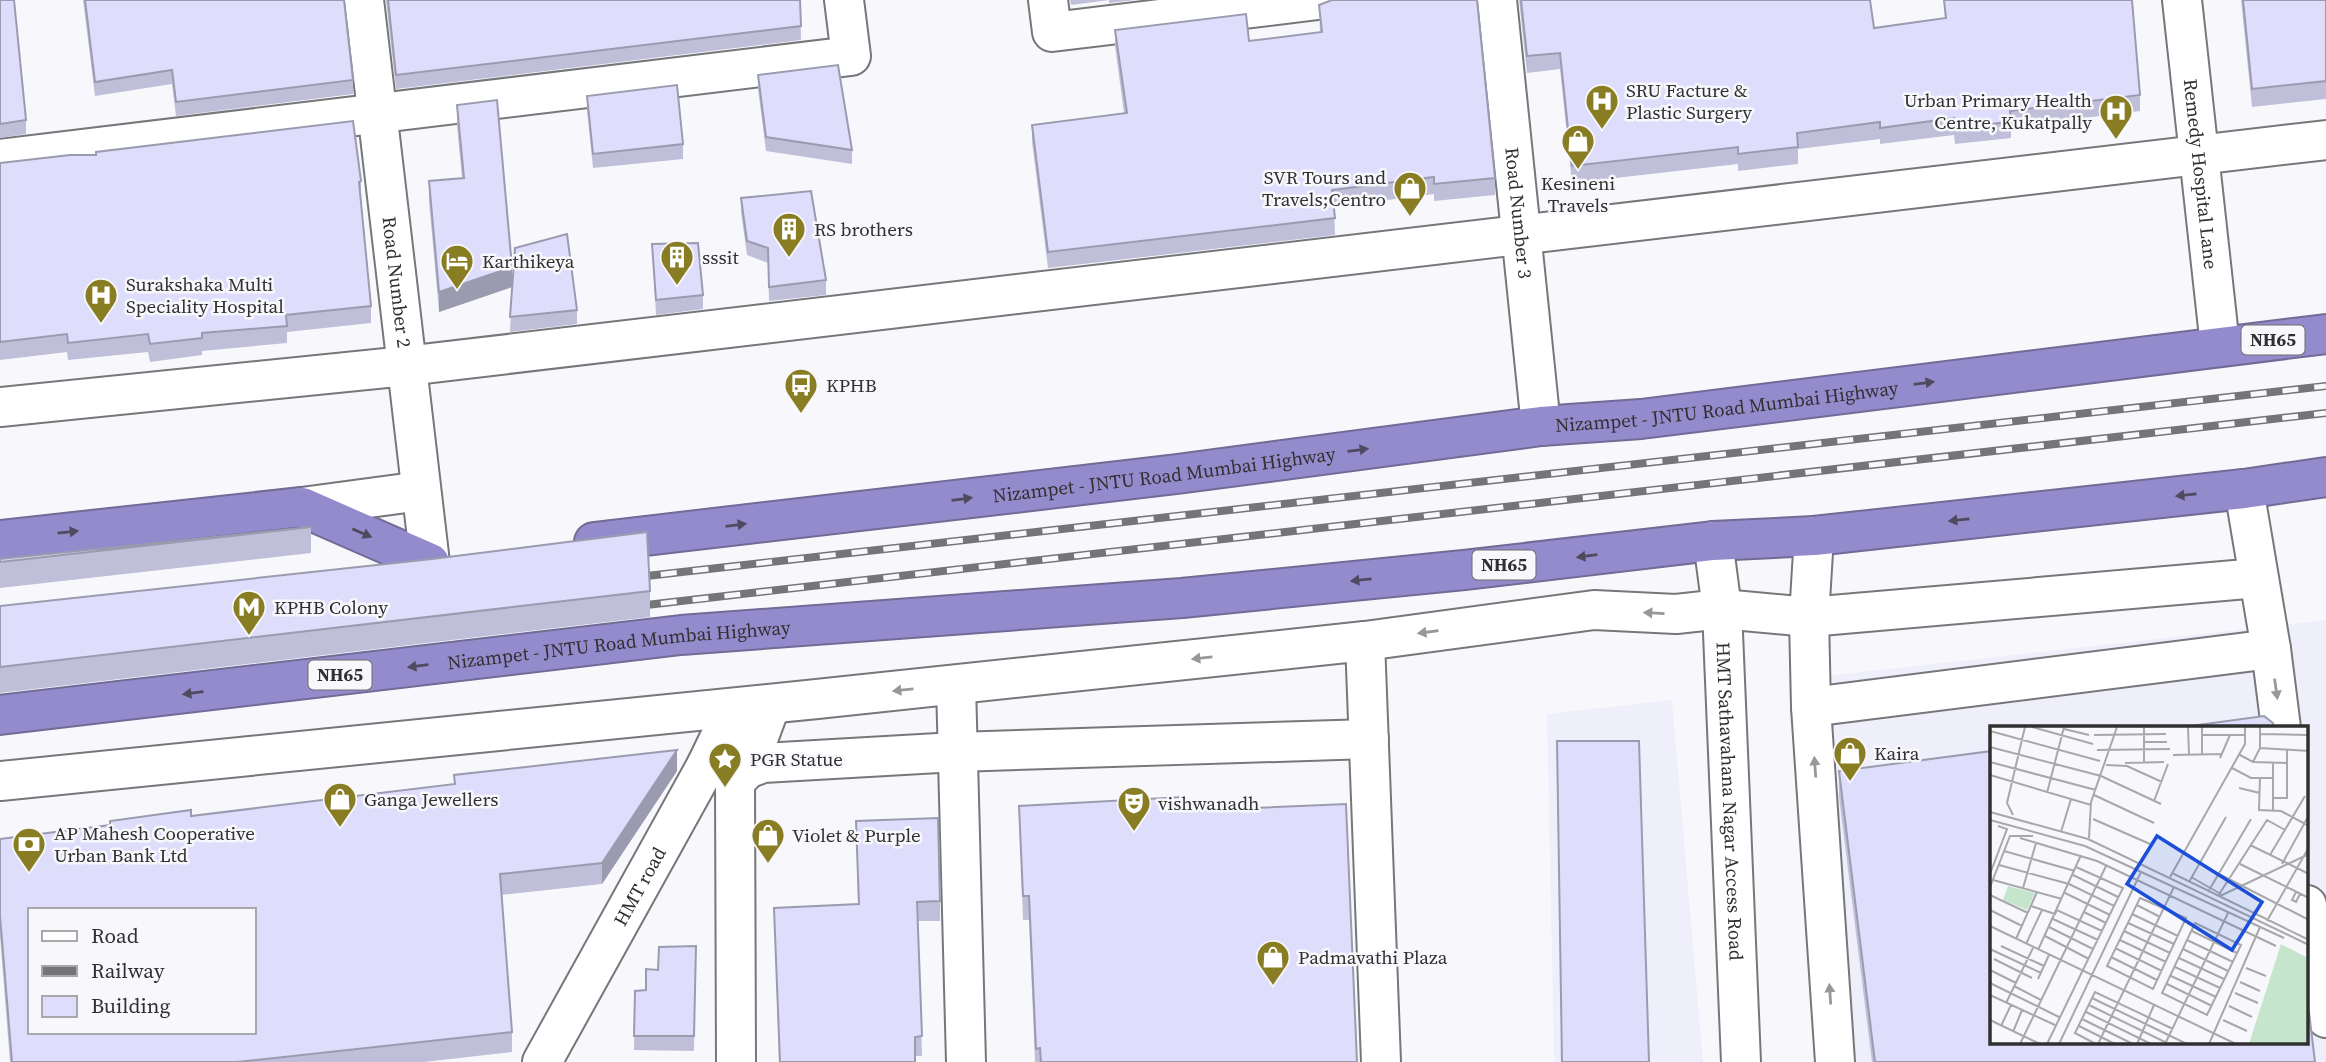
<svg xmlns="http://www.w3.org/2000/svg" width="2326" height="1062" viewBox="0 0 2326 1062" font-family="'Source Serif 4',serif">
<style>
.built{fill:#efeffb;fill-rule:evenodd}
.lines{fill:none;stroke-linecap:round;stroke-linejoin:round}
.minor-casing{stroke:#77777b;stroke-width:42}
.highway-casing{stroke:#716b96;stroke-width:42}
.minor{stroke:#fff;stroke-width:38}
.highway{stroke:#948bcd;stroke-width:38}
.rail-casing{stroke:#757577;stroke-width:8}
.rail{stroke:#f8f8fc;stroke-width:5;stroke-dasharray:16;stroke-linecap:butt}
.wall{fill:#bfbfd9}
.shaded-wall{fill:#9b9bb0}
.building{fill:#dedefc;stroke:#9b9bb0;stroke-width:2;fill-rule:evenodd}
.oneway{fill:#4e4b60}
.oneway2{fill:#989898}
.labels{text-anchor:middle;stroke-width:5;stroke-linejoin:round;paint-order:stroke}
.shield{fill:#f8f8fc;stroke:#6c6c6e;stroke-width:2}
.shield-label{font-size:18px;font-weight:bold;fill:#303031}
.poi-label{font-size:19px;fill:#303031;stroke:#f8f8fc;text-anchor:start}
.street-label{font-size:19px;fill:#303031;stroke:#f8f8fc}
.inset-road{fill:none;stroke:#a8a8ab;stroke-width:2}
.view{fill:#1d4ed8;fill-opacity:0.15;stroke:#1d4ed8;stroke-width:3.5}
.inset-edge{fill:none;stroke:#303031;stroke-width:3.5}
</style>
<rect width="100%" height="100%" fill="#f8f8fc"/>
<g class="built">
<path d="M2326 620V1062H1843L1825 676ZM1992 728H2307V1043H1992Z"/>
<path d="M1672 700 1703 1062H1554L1547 714Z"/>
</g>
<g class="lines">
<defs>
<g id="minor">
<path id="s1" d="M364 0 430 563"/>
<path d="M1048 0 1052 32 1318 0"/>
<path id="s2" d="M1497 0 1541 426"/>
<path id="s3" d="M2182 0 2220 346"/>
<path d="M0 159 851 56 844 0"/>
<path d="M0 407 406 366 2326 140"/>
<path d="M302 507 421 491"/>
<path d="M1814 536 1809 617 1811 707 2271 649 2244 489"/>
<path id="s4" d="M1713 541 1722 609 1741 1062"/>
<path d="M1365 641 1381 1062"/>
<path d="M2271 649 2281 728"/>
<path d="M956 685 966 1062"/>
<path d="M1811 707 1835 1062"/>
<path d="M706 766 747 769 763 763 956 752 1369 739"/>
<path d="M0 781 817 699 1365 641 1594 610 1676 614 1722 609 1809 617 2258 578"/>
<path d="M2307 905 2326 1018"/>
<path id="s5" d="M542 1062 706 766 734 708"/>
<path d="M736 1062 735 782 747 769 771 704"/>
</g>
<g id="highway">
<path d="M0 540 302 507 430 563"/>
<path id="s6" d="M594 542 1177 474 1541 426 1641 419 2326 334"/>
<path id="s7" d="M0 715 681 635 1182 598 1464 570 1713 541 1814 536 2244 489 2326 477"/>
</g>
</defs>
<use href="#minor" class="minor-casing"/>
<use href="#highway" class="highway-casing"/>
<use href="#minor" class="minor"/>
<use href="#highway" class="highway"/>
<defs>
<g id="rail">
<path d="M629 578 2326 386"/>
<path d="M629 607 2326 413"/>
</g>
</defs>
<use href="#rail" class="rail-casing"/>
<use href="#rail" class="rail"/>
</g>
<g class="wall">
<path d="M0 0 26 120V134L0 138Z"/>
<path d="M83 0H344L353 80V94L176 116 172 84 95 96Z"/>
<path d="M386 0H800L801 40 396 89Z"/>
<path d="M1070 0H1135L1109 3V0L1071 5Z"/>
<path d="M1519 0H1870L1874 28 1945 19 1944 0H2132L2140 95V111L2011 127V138L1955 144 1954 135 1880 144V139L1798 149V164L1738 171V164L1572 183 1560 69 1527 73Z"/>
<path d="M2241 0H2326V99L2252 107Z"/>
<path d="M1319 5 1495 178V195L1434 201V194L1334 207 1335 235 1048 268 1032 142V125L1124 113 1115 46V30L1249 41 1320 33Z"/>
<path d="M758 75 852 150V164L766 151 758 89Z"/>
<path d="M587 96 683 144V159L593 168 587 110Z"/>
<path d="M457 105 512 286 577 310V324L510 332 512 287 439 312 429 201V181L462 178 457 126Z"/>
<path d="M0 163 361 181V198L371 306V323L287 332V343L202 351V355L150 362 148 352 68 360 67 352 0 360Z"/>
<path d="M741 198 826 280V295L769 301 768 263 747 255 741 212Z"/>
<path d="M652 244 703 295V309L656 315Z"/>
<path d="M311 527V553L0 588V559Z"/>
<path d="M650 591V617L0 693V606Z"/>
<path d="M677 771 602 884 501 895 512 1032V1052L424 1062H10L0 936V839L454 785V775Z"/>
<path d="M1839 771 2315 1062H1872L1839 797Z"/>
<path d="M1019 806 1184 811 1357 1062H1035L1029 920H1023Z"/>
<path d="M856 821 940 901V921H918L922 1056H915V1062H779L774 908 858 904Z"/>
<path d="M696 946 694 1051 634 1050 635 991 646 990Z"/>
</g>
<g class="shaded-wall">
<path d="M512 267V287L439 312V292Z"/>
<path d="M677 750V771L602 884V863Z"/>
</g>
<g class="building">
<path d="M0 0H14L26 120 0 124Z"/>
<path d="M85 0H344L353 80 176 102 172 70 95 82Z"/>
<path d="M388 0H800L801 26 396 75Z"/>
<path d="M1332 0H1477L1495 178 1434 184V177L1332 190 1335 218 1048 252 1032 125 1127 113 1115 30 1246 14 1249 41 1322 32 1319 5Z"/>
<path d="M1521 0H1870L1874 28 1946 18 1944 0H2132L2140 95 2010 111 2011 122 1955 127 1954 118 1880 128V122L1797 133 1798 147 1738 154V147L1572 166 1560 53 1527 56Z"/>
<path d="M2243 0H2326V81L2252 89Z"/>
<path d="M838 65 852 150 766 137 758 75Z"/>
<path d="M677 85 683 144 593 154 587 96Z"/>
<path d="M497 100 512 267 439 292 429 181 464 178 457 105Z"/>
<path d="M353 121 361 181 359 182 371 306 286 315 287 326 202 333V338L150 344 148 334 68 343 67 334 0 342V163L70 155H96V152Z"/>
<path d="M811 191 826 280 769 287 768 248 747 241 741 198Z"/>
<path d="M567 234 577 310 510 317 515 248Z"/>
<path d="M698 243 703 295 656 300 652 244Z"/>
<path d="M311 527 0 562V559Z"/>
<path d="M647 532 650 591 0 667V606L432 559Z"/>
<path d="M2264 716 2273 723 2274 728H2176Z"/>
<path d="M1557 741H1639L1649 1062H1562Z"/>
<path d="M677 750 602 863 500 874 512 1032 237 1062H12L0 916V839L110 825V821L191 810V816L455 784 454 775ZM30 910H254V1032H30Z"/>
<path d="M1992 751V1043H2307V1001L2308 1004 2315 1062H1875L1839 771Z"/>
<path d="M1183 797 1184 811 1346 804 1357 1062H1041L1040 1048 1036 1049 1029 896H1023L1019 806Z"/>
<path d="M938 818 940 901 917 902 922 1036 915 1037V1062H780L774 908 859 904 856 821Z"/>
<path d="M696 946 694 1036H634L635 991 646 990V969L658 970 659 947Z"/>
</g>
<defs><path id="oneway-solid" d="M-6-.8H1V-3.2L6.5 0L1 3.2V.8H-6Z" transform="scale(1.75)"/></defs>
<g class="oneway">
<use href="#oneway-solid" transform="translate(1924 383) rotate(-7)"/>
<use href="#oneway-solid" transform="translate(1358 450) rotate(-7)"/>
<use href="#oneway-solid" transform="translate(2186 495) rotate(174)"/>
<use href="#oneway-solid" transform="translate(962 499) rotate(-7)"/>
<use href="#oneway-solid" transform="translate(1959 520) rotate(174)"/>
<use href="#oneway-solid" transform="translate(736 525) rotate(-7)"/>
<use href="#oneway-solid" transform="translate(68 532) rotate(-6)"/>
<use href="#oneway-solid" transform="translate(362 533) rotate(23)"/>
<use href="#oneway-solid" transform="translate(1587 556) rotate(173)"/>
<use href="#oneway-solid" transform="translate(1361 580) rotate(174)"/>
<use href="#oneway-solid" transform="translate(418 666) rotate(173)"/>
<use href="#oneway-solid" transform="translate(193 693) rotate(173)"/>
</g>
<g class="oneway2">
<use href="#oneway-solid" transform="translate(1654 613) rotate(-177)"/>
<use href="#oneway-solid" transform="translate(1428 632) rotate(172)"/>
<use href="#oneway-solid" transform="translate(1202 658) rotate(174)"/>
<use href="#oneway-solid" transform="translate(2276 689) rotate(82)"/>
<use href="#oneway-solid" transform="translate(903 690) rotate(174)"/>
<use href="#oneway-solid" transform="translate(1815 767) rotate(-94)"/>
<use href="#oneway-solid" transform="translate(1830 994) rotate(-94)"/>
</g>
<defs>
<symbol id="hospital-pin" viewBox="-11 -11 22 30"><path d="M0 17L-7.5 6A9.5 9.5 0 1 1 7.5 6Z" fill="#897d24" stroke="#f8f8fc"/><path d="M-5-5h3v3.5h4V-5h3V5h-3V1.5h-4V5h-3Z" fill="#fff"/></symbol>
<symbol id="shop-pin" viewBox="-11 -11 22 30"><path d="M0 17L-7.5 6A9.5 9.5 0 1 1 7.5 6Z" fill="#897d24" stroke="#f8f8fc"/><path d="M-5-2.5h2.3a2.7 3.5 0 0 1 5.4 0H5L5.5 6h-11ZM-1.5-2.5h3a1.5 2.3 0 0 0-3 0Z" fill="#fff"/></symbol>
<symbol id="building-pin" viewBox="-11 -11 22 30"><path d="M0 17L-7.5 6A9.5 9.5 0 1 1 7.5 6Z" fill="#897d24" stroke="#f8f8fc"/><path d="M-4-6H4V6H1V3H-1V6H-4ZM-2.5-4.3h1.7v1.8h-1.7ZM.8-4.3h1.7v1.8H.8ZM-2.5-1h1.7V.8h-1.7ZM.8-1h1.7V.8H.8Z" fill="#fff"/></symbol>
<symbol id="hotel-pin" viewBox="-11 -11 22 30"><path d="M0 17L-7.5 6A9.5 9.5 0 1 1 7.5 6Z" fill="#897d24" stroke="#f8f8fc"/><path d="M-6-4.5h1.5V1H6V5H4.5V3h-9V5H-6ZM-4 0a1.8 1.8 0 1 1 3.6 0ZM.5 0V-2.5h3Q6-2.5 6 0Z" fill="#fff"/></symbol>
<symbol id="bus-pin" viewBox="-11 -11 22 30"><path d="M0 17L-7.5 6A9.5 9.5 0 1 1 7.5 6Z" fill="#897d24" stroke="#f8f8fc"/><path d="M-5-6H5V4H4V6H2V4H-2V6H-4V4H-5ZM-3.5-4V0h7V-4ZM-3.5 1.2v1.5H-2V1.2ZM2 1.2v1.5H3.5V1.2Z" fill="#fff"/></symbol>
<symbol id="metro-pin" viewBox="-11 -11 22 30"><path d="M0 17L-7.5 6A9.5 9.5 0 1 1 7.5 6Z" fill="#897d24" stroke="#f8f8fc"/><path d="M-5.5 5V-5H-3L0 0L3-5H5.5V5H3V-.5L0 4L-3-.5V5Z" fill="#fff"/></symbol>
<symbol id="sight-pin" viewBox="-11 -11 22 30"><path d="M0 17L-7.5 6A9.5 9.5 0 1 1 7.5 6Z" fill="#897d24" stroke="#f8f8fc"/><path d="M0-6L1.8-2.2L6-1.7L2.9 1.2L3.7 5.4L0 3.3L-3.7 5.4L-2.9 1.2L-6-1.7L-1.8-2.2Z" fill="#fff"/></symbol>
<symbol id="theatre-pin" viewBox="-11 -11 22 30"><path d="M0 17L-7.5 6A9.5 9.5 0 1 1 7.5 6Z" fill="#897d24" stroke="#f8f8fc"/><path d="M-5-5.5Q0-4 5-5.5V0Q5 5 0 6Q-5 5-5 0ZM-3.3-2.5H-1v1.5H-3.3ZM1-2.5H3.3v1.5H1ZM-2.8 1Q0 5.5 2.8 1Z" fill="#fff"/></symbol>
<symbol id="bank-pin" viewBox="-11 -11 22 30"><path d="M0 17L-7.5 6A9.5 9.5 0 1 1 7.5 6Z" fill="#897d24" stroke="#f8f8fc"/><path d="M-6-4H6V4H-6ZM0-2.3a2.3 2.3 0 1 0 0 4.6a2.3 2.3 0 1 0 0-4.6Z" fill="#fff"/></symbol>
</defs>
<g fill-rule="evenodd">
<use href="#hospital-pin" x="1583" y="82" width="38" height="52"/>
<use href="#hospital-pin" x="2097" y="92" width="38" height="52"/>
<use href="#shop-pin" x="1559" y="122" width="38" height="52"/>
<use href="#shop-pin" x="1391" y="169" width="38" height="52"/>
<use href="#building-pin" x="770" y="210" width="38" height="52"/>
<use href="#building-pin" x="658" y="238" width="38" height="52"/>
<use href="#hotel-pin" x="438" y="242" width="38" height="52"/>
<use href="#hospital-pin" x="82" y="276" width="38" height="52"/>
<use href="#bus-pin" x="782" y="366" width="38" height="52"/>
<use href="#metro-pin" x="230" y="588" width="38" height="52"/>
<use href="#shop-pin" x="1831" y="734" width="38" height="52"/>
<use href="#sight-pin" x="706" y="740" width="38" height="52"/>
<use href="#shop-pin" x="321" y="780" width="38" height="52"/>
<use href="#theatre-pin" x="1115" y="784" width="38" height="52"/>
<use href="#shop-pin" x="749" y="816" width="38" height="52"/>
<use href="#bank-pin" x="10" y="825" width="38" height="52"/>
<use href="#shop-pin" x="1254" y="938" width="38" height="52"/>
</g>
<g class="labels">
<g class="shield">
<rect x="2241.5" y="325.5" width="63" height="29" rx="5"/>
<rect x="1472.5" y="550.5" width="63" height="29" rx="5"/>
<rect x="308.5" y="660.5" width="63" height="29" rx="5"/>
</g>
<g class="shield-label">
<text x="2273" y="346">NH65</text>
<text x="1504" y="571">NH65</text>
<text x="340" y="681">NH65</text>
</g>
<g class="poi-label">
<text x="1626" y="97">SRU Facture &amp;<tspan x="1626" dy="22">Plastic Surgery</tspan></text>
<text x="2092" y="107" text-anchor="end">Urban Primary Health<tspan x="2092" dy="22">Centre, Kukatpally</tspan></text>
<text x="1386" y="184" text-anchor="end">SVR Tours and<tspan x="1386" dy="22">Travels;Centro</tspan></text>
<text x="1578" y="190" text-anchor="middle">Kesineni<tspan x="1578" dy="22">Travels</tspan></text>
<text x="814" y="236">RS brothers</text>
<text x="702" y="264">sssit</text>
<text x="482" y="268">Karthikeya</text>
<text x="126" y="291">Surakshaka Multi<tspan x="126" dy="22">Speciality Hospital</tspan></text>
<text x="826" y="392">KPHB</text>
<text x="274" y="614">KPHB Colony</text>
<text x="1874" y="760">Kaira</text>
<text x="750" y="766">PGR Statue</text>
<text x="364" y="806">Ganga Jewellers</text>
<text x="1158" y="810">vishwanadh</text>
<text x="54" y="840">AP Mahesh Cooperative<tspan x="54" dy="22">Urban Bank Ltd</tspan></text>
<text x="792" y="842">Violet &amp; Purple</text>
<text x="1298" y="964">Padmavathi Plaza</text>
</g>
<g class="street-label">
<text dy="7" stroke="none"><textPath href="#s3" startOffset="175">Remedy Hospital Lane</textPath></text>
<text dy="7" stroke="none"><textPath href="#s2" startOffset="214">Road Number 3</textPath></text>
<text dy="7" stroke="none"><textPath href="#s1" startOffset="284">Road Number 2</textPath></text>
<text dy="7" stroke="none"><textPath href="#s6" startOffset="1141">Nizampet - JNTU Road Mumbai Highway</textPath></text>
<text dy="7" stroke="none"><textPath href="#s6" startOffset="574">Nizampet - JNTU Road Mumbai Highway</textPath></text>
<text dy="7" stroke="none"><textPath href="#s7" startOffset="623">Nizampet - JNTU Road Mumbai Highway</textPath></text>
<text dy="7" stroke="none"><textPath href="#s4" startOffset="261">HMT Sathavahana Nagar Access Road</textPath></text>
<text dy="7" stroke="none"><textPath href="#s5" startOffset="201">HMT road</textPath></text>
</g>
</g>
<g transform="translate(1990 726)">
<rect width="318" height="318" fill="#f8f8fc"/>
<path d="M18 160 45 167 37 184 13 174ZM291 218 318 232V318H259Z" fill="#c5e5cc"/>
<path class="inset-road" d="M42 1 103 18M154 1V37M198 1 199 29M212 1V29M74 3 99 9M0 5 110 35M270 8 317 9M104 9 176 8M212 9H255M154 16H177M0 21 111 50 171 78M270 22 319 25M107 24 180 23M183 29 232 28M250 29 263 36 297 37M230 32 240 9M0 36 106 64M263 36 270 22V1M135 37 174 36M116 39 137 40 172 56M242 42 261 52H284M0 49 101 79M270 52 269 84 291 85 319 100M249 62 270 67M57 67 74 1M104 69 164 97M283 72H297V23M164 75 178 38M283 84V37M0 86 98 113 319 219M23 89 17 77 35 1M103 93 160 118M0 94 95 120 294 212M71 106 81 73M30 112 107 135 286 220M99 112 101 76 127 1M260 119 319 148M14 125 85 145M280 129 315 70M250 138 319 172M292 138 319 89M9 139 79 158 124 180 133 162 86 141M182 147 319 214M0 148 17 103 8 100M229 148 319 194M83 149 128 171M180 151 255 18V1M201 151 231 168M3 154 72 173M199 156 236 91M0 161 20 110H43M33 162 46 117M218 166 261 93M306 166 302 174 306 176 310 168M75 167 120 189M0 169 38 187M228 170 277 94 295 104M230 170 319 128M150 172 196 192 163 263 117 240ZM147 179 170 191M41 180 65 188 67 184 112 205M0 184 32 200M94 186 116 197M142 188 188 210M63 193 108 214M277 195 319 121M138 197 184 218M205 197 251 219 217 289 172 267ZM0 200 246 318M59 201 103 223M134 205 180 227M202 205 247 227M55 210 99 233M26 213 47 166M130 214 176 236M197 214 243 236M36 218 52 184M11 220 54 240M125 222 172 245M0 223 51 247M193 223 238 245M48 224 91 129M121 231 167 254M189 232 234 253M4 233 42 252M185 241 230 262M256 242 276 250M0 244 26 257M181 250 226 271M48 253 59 229M250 256 270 265M0 257 69 291M177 258 222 280M24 260 51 274M245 267 268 277M0 269 65 299M102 272 197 318M16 277 43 222M99 279 177 317M239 280 262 291M96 286 161 318M92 293 143 318M0 294 50 318M233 294 257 305M11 300 21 279M89 300 125 318M23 306 32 284M30 318 116 140M57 318 124 180M69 318 151 146M106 318 85 307 105 266 183 303M108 318 184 161M147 318 164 279M175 318 238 187M219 318 270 201"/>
<path class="view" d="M167 110 272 176 242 224 137 158Z"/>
<rect width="318" height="318" class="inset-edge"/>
</g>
<rect x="28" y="908" width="228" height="126" fill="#f8f8fc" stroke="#a8a8ab" stroke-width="2"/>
<rect x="42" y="931" width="35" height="10" fill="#ffffff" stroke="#a8a8ab" stroke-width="2"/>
<text x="91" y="943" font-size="21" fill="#303031">Road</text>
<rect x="42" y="966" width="35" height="10" fill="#757577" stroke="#a8a8ab" stroke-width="2"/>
<text x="91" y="978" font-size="21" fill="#303031">Railway</text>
<rect x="42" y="996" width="35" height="21" fill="#dedefc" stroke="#a8a8ab" stroke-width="2"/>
<text x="91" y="1013" font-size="21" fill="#303031">Building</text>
</svg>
